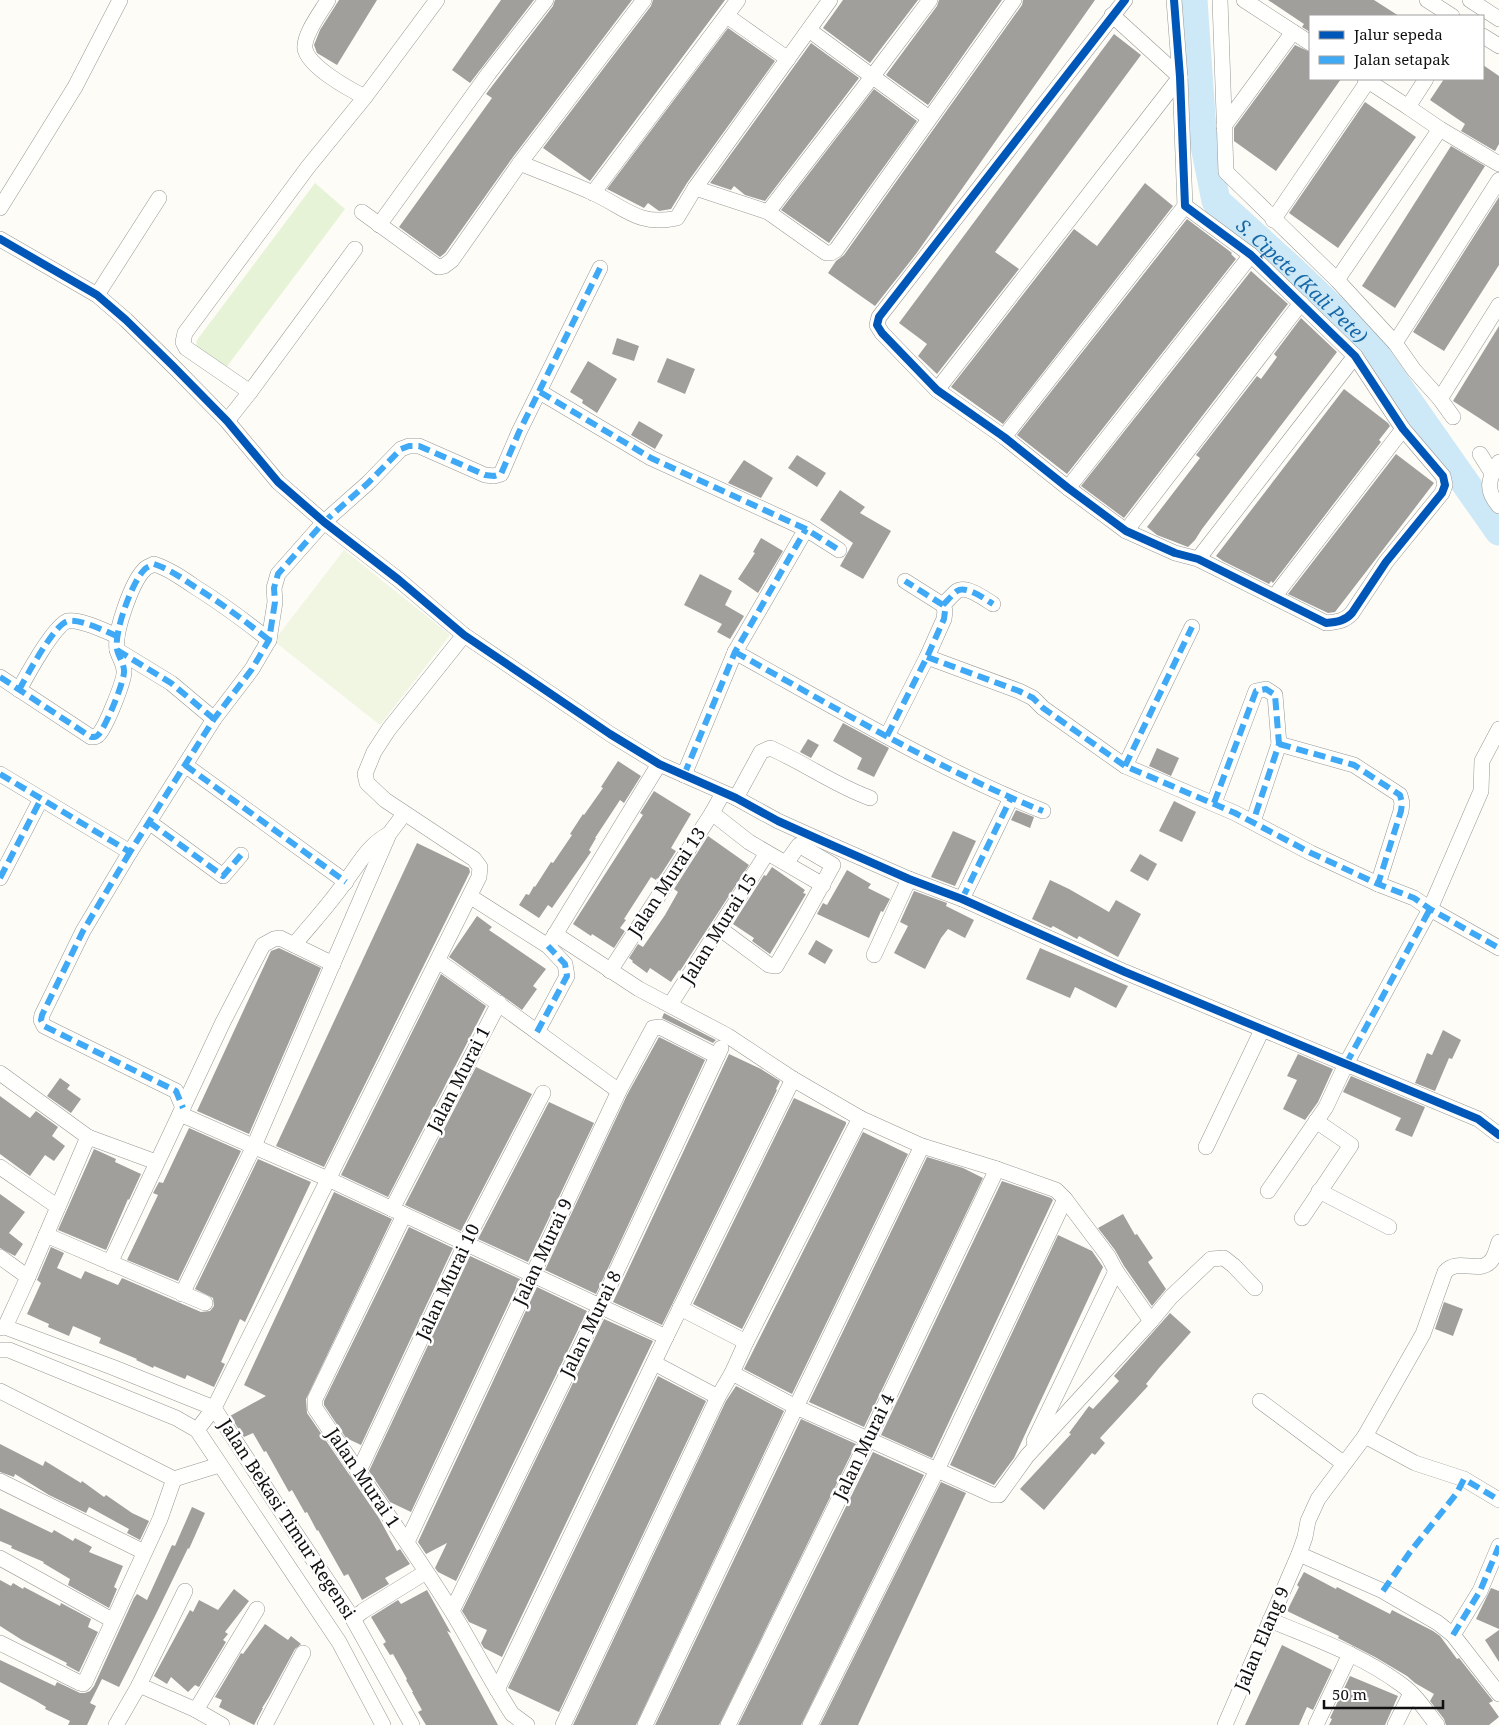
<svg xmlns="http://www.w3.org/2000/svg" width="1499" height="1725" viewBox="0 0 1499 1725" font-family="'Noto Serif',serif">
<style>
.green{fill:#e7f3d7}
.pitch{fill:#f0f6e1}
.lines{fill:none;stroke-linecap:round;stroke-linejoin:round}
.river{stroke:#cde8f7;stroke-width:29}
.building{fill:#a19f9c}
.minor-casing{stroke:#979795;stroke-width:16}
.minor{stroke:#fffffe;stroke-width:15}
.quiet{stroke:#3fa9f5;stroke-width:6;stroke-dasharray:12 6;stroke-linecap:butt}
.cycleway-casing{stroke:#fff;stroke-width:11}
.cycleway{stroke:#0057b8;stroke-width:8}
.labels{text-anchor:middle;stroke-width:5;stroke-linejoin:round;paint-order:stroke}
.street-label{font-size:18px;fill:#111;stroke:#fff}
.water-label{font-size:19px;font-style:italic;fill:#1768a6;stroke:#fff}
</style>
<rect width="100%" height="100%" fill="#fdfcf7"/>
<path class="green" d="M315 183 345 209 225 369 196 347 197 340Z"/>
<path class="pitch" d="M344 550 450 635 380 725 274 641Z"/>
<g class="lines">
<path class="river" id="s1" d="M1193 0 1202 131 1216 201 1292 270 1366 341 1499 531"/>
</g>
<g class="building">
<path d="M339 0H377L337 65 317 53 314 45 320 30Z"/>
<path d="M501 0H534L470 83 452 70Z"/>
<path d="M555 0H632L513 157 445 253 440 257 399 227 492 98 486 94 553 6Z"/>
<path d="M653 0H725L590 181 543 148 651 6Z"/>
<path d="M843 0H918L870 63 823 28Z"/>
<path d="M939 0H1002L928 105 886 75 937 6Z"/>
<path d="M1023 0H1095L916 254 875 306 828 273 836 261 844 255 1022 5Z"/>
<path d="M1268 0H1374L1399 16H1310V32L1302 27 1304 24Z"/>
<path d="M728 28 775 61 687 183 671 209 659 211 648 203 644 208 607 189Z"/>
<path d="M1114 34 1141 55 995 252 1019 269 937 374 918 356 927 344 899 323Z"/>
<path d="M811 43 859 78 765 201 745 195 734 186 731 190 710 183Z"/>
<path d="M1295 45 1310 52V79H1341L1276 171 1234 141V128Z"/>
<path d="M1483 65 1499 76V144L1495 151 1461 131 1465 124 1430 100 1444 79H1483Z"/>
<path d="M874 89 917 121 829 243 781 210Z"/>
<path d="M1365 102 1416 137 1338 248 1289 213Z"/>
<path d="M1451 146 1485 166 1395 308 1362 286Z"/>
<path d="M1145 183 1173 206 1003 424 951 387 1074 229 1097 246Z"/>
<path d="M1499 197V265L1444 351 1413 332Z"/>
<path d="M1187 219 1232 253 1231 254 1236 259 1067 474 1017 435Z"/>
<path d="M1251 271 1288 304 1124 518 1081 486Z"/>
<path d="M1301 318 1337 352 1202 529 1195 540 1188 547 1157 535 1147 527 1200 458 1196 455 1257 376 1261 379 1277 357 1274 354Z"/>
<path d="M1499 326V431L1453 401Z"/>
<path d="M617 338 639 346 634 361 612 354Z"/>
<path d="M667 358 695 369 685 394 657 382Z"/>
<path d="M588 361 617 379 597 413 582 403 583 400 570 392Z"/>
<path d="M1344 389 1388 423 1390 426 1379 440 1381 442 1273 583 1271 581 1269 584 1223 561 1216 556Z"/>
<path d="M639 421 663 435 655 449 631 435Z"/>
<path d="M1396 454 1434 483 1372 564 1335 612 1328 613 1288 594Z"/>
<path d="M797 455 826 473 817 487 788 468Z"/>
<path d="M744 460 773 478 761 498 728 483Z"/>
<path d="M840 490 865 507 860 513 891 531 863 579 840 566 853 543 820 520Z"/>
<path d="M761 538 783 551 758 593 738 579 755 553 753 552Z"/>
<path d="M700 574 732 591 725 605 744 616 730 639 717 632 722 624 684 605Z"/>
<path d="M843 723 889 748 874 777 857 769 862 758 833 741Z"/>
<path d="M808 739 819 745 811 758 800 752Z"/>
<path d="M1157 748 1179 758 1171 776 1149 766Z"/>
<path d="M618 761 641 776 624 803 620 800 595 838H596L589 850 591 852 552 908 548 905 539 918 519 905 526 894 529 895 534 886 535 887 551 862 553 863 572 835 570 834 583 814 584 815 603 788 601 787Z"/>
<path d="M654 791 691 814 671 848 676 851 658 879 657 878 656 880 651 877 624 919 626 920 620 928 625 931 614 948 592 934 591 936 573 924 643 815 640 813Z"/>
<path d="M1174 801 1196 812 1182 842 1159 831Z"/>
<path d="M1016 810 1034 817 1030 828 1011 820Z"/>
<path d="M953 831 976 841 955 886 931 877Z"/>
<path d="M708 836 749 865 680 971 679 970 671 982 650 968 647 973 632 962 633 961 629 958 638 944 643 947 665 915 678 892 674 889Z"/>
<path d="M417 843 469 868 470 872 324 1167 276 1146Z"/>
<path d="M1140 854 1157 864 1148 881 1130 871Z"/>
<path d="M772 867 805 890 803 893 806 894 770 954 752 941 754 938 733 924 764 875 766 876Z"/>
<path d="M847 870 871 884 868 888 890 899 883 912 881 911 869 938 817 914 823 903 827 905Z"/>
<path d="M1050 880 1069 889 1109 912 1116 900 1141 914 1118 957 1079 936 1077 939 1053 926 1051 928 1032 919Z"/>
<path d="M914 891 947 903 946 906 974 920 965 938 948 929 941 938 925 969 894 953 908 926 900 922Z"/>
<path d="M477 916 492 927 489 930 546 969 533 986 537 989 522 1010 449 957Z"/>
<path d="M816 940 833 950 825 964 808 954Z"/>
<path d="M279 948 321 968 249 1134 197 1111 271 951Z"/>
<path d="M1040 948 1128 986 1116 1008 1075 987 1070 998 1026 979Z"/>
<path d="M441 974 486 1006 388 1197 341 1175Z"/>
<path d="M664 1013 716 1040 713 1043 662 1018Z"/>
<path d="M1443 1030 1461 1040 1452 1059 1449 1058 1435 1091 1415 1083 1427 1053 1432 1055Z"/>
<path d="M659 1037 705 1060 596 1294 545 1270 627 1095Z"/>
<path d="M729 1054 761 1069 780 1081 776 1089 777 1090 662 1325 613 1302Z"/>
<path d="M1298 1054 1333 1069 1318 1102 1305 1120 1283 1109 1297 1080 1287 1076Z"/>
<path d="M476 1067 532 1094 461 1231 405 1205Z"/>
<path d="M1351 1076 1425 1107 1412 1137 1395 1130 1401 1118 1343 1092Z"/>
<path d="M60 1078 70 1085 67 1089 81 1099 71 1113 47 1096Z"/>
<path d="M0 1096 30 1118 36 1111 58 1127 52 1136 65 1146 54 1161 45 1155 30 1176 0 1154Z"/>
<path d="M794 1098 846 1122V1124L742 1329 693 1304Z"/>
<path d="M549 1102 594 1123 528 1262 478 1239Z"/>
<path d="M189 1128 241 1151 178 1281 127 1260 158 1195 153 1193 159 1182 163 1183Z"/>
<path d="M863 1132 908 1154 792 1394 744 1369Z"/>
<path d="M94 1149 116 1159 115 1162 141 1174 129 1200 128 1199 106 1250 58 1230Z"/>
<path d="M927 1157 963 1168 983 1178 864 1427 809 1402Z"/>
<path d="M258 1159 311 1182 245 1322 240 1319 221 1362 225 1364 214 1387 187 1375 185 1379 154 1366 153 1368 136 1360 137 1359 99 1343 101 1338 73 1326 69 1336 48 1327 49 1324 27 1314 41 1283 37 1280 51 1247 64 1253 57 1268 81 1279 85 1271 118 1285 122 1278 201 1312 210 1311 214 1306 213 1298 195 1289Z"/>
<path d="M1002 1181 1051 1198 1053 1200 932 1458 881 1435Z"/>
<path d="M334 1192 392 1219 306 1399 307 1413 379 1518 397 1551 400 1549 410 1564 385 1578 389 1584 362 1600 348 1574 344 1576 318 1530 317 1531 307 1512 305 1513 292 1490 289 1492 266 1451 264 1452 253 1433 244 1437 230 1416 266 1396 244 1385Z"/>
<path d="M0 1194 25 1212 9 1233 23 1244 15 1256 0 1248Z"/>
<path d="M1123 1214 1135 1235 1137 1234 1153 1258 1148 1262 1166 1289 1152 1306 1124 1266 1115 1250 1098 1228Z"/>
<path d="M409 1227 453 1248 361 1445 346 1438 324 1405V1401Z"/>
<path d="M1058 1235 1092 1251 1103 1267 1014 1458 994 1485 950 1465Z"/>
<path d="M470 1256 520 1279 411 1512 390 1502 369 1471Z"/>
<path d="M537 1287 587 1311 456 1581 438 1572 435 1568 447 1543 426 1554 418 1542Z"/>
<path d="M1444 1302 1463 1309 1453 1336 1435 1329Z"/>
<path d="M1170 1313 1191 1332 1159 1368 1146 1384 1148 1386 1100 1438 1105 1443 1095 1455 1092 1453 1044 1510 1020 1489 1071 1434 1069 1433 1089 1406 1093 1409 1119 1381 1114 1376Z"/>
<path d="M604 1319 653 1341 502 1657 484 1648 481 1643 487 1630 469 1622 462 1611Z"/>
<path d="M658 1376 706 1401 559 1712 508 1688Z"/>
<path d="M736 1386 784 1411 636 1725H573L726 1401Z"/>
<path d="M801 1419 856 1444 719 1725H655Z"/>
<path d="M0 1444 43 1466 45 1461 81 1483 82 1481 104 1497 106 1495 132 1513 149 1521 140 1540 127 1533 129 1529 89 1507 86 1513 49 1495 15 1474 14 1477 0 1472Z"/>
<path d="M873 1452 924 1475 801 1725H738Z"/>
<path d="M941 1482 966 1493 858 1725H820Z"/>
<path d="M192 1507 205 1513 189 1549 188 1548 156 1614 119 1687 102 1679 90 1703 96 1706 87 1725H68L70 1721 45 1709 46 1707 36 1701 0 1682V1660L55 1686 57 1682 80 1693H85L90 1691 94 1686 134 1598 137 1594 147 1600 172 1545 175 1546Z"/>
<path d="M0 1508 52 1533 54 1530 73 1541 75 1538 92 1547 89 1552 123 1566 114 1587 117 1589 109 1608 68 1585 70 1579 43 1563 44 1562 11 1548 12 1546 0 1541Z"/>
<path d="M1304 1572 1336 1589 1337 1587 1390 1614 1392 1610 1433 1631 1440 1636 1457 1659 1459 1658 1493 1701 1489 1703 1499 1717 1489 1725H1446L1444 1719 1430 1701 1434 1694 1415 1683 1407 1676 1375 1657 1338 1638 1339 1636 1287 1611 1299 1587 1297 1585Z"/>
<path d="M0 1580 11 1586 13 1583 23 1589 24 1587 60 1606 61 1603 91 1619 88 1627 98 1632 79 1672 66 1665 67 1663 22 1640 0 1626Z"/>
<path d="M1491 1588 1499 1591V1629L1476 1619Z"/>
<path d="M234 1589 249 1601 225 1632 228 1634 223 1640 226 1642 199 1687 195 1685 188 1692 171 1677 167 1684 154 1676 190 1610 193 1612 199 1600 218 1610Z"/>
<path d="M427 1590 451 1633 447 1631 498 1725H426L418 1712 422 1710 412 1692H413L406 1680 407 1679 393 1654 390 1655 383 1644 386 1642 371 1617 398 1600 401 1604Z"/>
<path d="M265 1624 288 1640 291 1636 301 1644 295 1649 269 1697 262 1708H263L254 1725 219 1707 222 1700 215 1697 241 1653 243 1654Z"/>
<path d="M1499 1630V1662L1485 1640Z"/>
<path d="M1282 1645 1332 1670 1313 1710 1307 1707 1299 1725H1245Z"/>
<path d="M1350 1676 1398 1696 1385 1725H1329L1332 1719 1330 1718Z"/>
</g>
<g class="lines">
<defs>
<g id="minor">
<path d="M328 0C321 12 303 35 305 49 309 67 349 89 365 97"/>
<path d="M1125 0 879 317 877 325 882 333 937 390 1004 437 1068 488 1126 531 1175 553 1198 559 1326 623C1337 622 1345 621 1352 613L1386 562 1442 493 1445 485 1443 476 1403 429 1355 356 1251 255 1185 206 1180 77 1174 0"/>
<path d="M1220 0 1226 172 1337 280 1395 343 1414 370 1440 399"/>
<path d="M1244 0 1310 43"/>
<path d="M1427 0 1452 16"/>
<path d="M1470 0 1499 19"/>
<path d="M727 16 788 59"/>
<path d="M809 30 929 118"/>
<path d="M1483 36 1499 46"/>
<path d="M1365 79 1408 107 1426 79"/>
<path d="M1408 107 1440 129 1499 164"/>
<path d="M1224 126 1293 32"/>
<path d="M520 163C544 173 568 182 591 192 624 206 637 227 677 218L695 188 830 0"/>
<path d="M695 188 768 212 826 253H831L836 250 1014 0"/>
<path d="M593 193 738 0"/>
<path d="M0 208 75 87 120 0"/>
<path d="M362 212 438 267 444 266 452 260 520 163 644 0"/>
<path d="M768 212 872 77 930 0"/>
<path d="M1273 220 1368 81"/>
<path d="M379 225 489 73 546 0"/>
<path d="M0 239 97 295 126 320 173 366 227 421 278 482 324 522 399 580 464 635 610 734 659 764 736 798 778 821 818 839 909 879 962 899 1125 972 1478 1119 1499 1135"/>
<path d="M1337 280 1440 129"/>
<path d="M97 295 159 198"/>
<path d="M1395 343 1499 180"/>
<path d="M937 390 1180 77 1112 15"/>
<path d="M250 392 355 249"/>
<path d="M540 392 651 458 806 529 839 550"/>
<path d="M1453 417 1440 399 1499 305"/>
<path d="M227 421 250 392 186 348 183 342 185 333 308 167 365 97 437 0"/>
<path d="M1004 437 1185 206"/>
<path d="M1480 454 1492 473"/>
<path d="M1499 462C1488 479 1485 490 1499 506"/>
<path d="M1068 488 1251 255"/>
<path d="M1126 531 1301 303"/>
<path d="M1198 559 1355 356"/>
<path d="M1274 597 1403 429"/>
<path d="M943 605C947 601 952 595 957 591 966 585 985 599 993 604"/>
<path d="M117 650 171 683 214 719"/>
<path d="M735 652C836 708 936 768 1043 811"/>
<path d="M927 657 1019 691 1033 698 1043 708 1125 766 1235 813 1311 853 1378 884 1414 898 1430 909 1499 948"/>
<path d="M0 677 91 737C95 737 96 737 98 735 105 729 125 680 124 671 124 663 118 656 117 649 114 632 132 582 144 570 146 567 151 566 154 564 169 569 182 578 195 587 221 603 245 621 269 640"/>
<path d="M19 690C26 677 55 623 68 621 81 619 105 631 117 636"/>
<path d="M887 736 927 657 944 619 945 611 943 605 905 581"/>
<path d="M1279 744 1354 765 1400 795 1402 803 1401 811 1378 884"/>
<path d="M185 765 346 882"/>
<path d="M1125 766 1192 627"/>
<path d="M0 774 130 852 214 719 252 669 269 640 275 602 274 588 278 574 324 522 368 483 401 449 409 446H419L485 475 494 476 501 474 519 432 600 268"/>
<path d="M684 775 735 652 806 529"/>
<path d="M736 798 761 752 770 748C805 763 834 785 870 798"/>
<path d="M1214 803 1256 691 1266 689 1275 695 1279 744 1253 822"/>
<path d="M712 813 749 842 823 885"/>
<path d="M149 822 223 876 241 855"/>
<path d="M130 852 83 931 42 1015 41 1020 44 1026 176 1091 183 1108"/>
<path d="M0 878 41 799"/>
<path d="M471 897 548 946 565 964 567 976 537 1032"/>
<path d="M962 899 1011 798"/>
<path d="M719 928 769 965 776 966 800 925 833 865 799 845 786 863"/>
<path d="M555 934 639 989 728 1036 793 1079 860 1118 922 1146 997 1169 1056 1190 1065 1199 1108 1256 1116 1271 1151 1321"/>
<path d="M294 945C311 924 330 904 345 882 359 864 368 845 389 834"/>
<path d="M548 946 659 764"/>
<path d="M874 955 909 879"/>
<path d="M438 961C499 1003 558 1048 619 1091"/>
<path d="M610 971 712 813 723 793"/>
<path d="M670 1005 767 853"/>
<path d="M0 1073 88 1137 156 1162"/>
<path d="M180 1114 328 1179 666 1337"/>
<path d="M1206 1147 1262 1030"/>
<path d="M0 1167 58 1207"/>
<path d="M1268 1191 1326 1107 1346 1064 1430 909 1481 791 1482 761 1499 729"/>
<path d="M1319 1191 1389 1227"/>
<path d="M392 1209 499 1003"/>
<path d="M404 1215 315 1399V1408C360 1476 408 1541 451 1610 472 1644 490 1680 512 1714L527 1725"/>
<path d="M1302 1218 1351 1145 1316 1121"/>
<path d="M46 1235 205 1303"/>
<path d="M1499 1242C1497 1247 1496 1253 1493 1258 1482 1277 1458 1256 1445 1272L1423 1334 1365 1436 1318 1499 1308 1521 1305 1537 1299 1554 1383 1591 1438 1623 1453 1635 1499 1694"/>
<path d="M0 1257 28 1277"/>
<path d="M110 1263 223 1022 263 945 274 939 280 938 333 964"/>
<path d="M182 1294 254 1146 389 834 404 814"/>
<path d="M680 1308 746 1342"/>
<path d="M5 1327 28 1277 88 1137"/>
<path d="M0 1328 5 1327 112 1367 214 1408 284 1516 353 1619 412 1725"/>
<path d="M0 1350H9L176 1418 197 1430 339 1642 383 1725"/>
<path d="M654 1363 718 1397"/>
<path d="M732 1373 796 1407 993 1495H999L1027 1456 1151 1321 1171 1297 1211 1259 1224 1258 1234 1266 1255 1288"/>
<path d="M0 1391 174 1479 160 1519 85 1682 83 1684 80 1683 0 1643"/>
<path d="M1260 1401 1343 1463"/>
<path d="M197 1430 214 1408 479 877 480 867 474 859 385 800 367 783 365 774 374 752 389 729 464 635"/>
<path d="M1365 1436 1415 1463 1464 1479 1499 1500"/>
<path d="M1034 1441 1116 1271"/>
<path d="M358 1473 471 1232 543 1093"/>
<path d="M174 1479 219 1465"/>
<path d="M0 1481 144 1552"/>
<path d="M407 1542 619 1091 653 1028 660 1027 717 1056"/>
<path d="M0 1558 112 1620"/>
<path d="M452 1611 603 1300 721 1048"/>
<path d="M353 1619 363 1611 426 1572"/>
<path d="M1270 1620C1315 1639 1362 1655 1402 1685 1416 1695 1426 1711 1437 1725"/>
<path d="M1453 1635 1480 1591 1499 1546"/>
<path d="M139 1685 196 1710 222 1725"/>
<path d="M497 1690 666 1337 793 1079"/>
<path d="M196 1710 257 1609"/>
<path d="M116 1725 138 1687 185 1591"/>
<path d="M265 1725 303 1653"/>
<path d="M563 1725 718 1397 732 1373 746 1342 860 1118"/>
<path d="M645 1725 796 1407 922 1146"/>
<path d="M728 1725 869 1438 997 1169"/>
<path d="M810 1725 937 1470 1065 1199"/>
<path d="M1225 1725 1299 1554"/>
<path d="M1316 1725 1350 1654"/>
<path d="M1395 1725 1411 1693"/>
</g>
</defs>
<use href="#minor" class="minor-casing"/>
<use href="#minor" class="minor"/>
<g class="quiet">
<path d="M540 392 651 458 806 529 839 550"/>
<path d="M943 605C947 601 952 595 957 591 966 585 985 599 993 604"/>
<path d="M117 650 171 683 214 719"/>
<path d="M735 652C836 708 936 768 1043 811"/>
<path d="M927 657 1019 691 1033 698 1043 708 1125 766 1235 813 1311 853 1378 884 1414 898 1430 909 1499 948"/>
<path d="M0 677 91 737C95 737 96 737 98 735 105 729 125 680 124 671 124 663 118 656 117 649 114 632 132 582 144 570 146 567 151 566 154 564 169 569 182 578 195 587 221 603 245 621 269 640"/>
<path d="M19 690C26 677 55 623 68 621 81 619 105 631 117 636"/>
<path d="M887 736 927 657 944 619 945 611 943 605 905 581"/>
<path d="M1279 744 1354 765 1400 795 1402 803 1401 811 1378 884"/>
<path d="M185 765 346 882"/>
<path d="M1125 766 1192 627"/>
<path d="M0 774 130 852 214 719 252 669 269 640 275 602 274 588 278 574 324 522 368 483 401 449 409 446H419L485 475 494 476 501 474 519 432 600 268"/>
<path d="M684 775 735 652 806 529"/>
<path d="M1214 803 1256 691 1266 689 1275 695 1279 744 1253 822"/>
<path d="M149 822 223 876 241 855"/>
<path d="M130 852 83 931 42 1015 41 1020 44 1026 176 1091 183 1108"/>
<path d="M0 878 41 799"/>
<path d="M962 899 1011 798"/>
<path d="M537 1032 567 976 565 964 548 946"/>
<path d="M1346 1064 1430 909"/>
<path d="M1383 1591 1410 1552 1457 1493 1464 1479 1499 1500"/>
<path d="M1453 1635 1480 1591 1499 1546"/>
</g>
<defs>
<g id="cycleway">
<path d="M1125 0 879 317 877 325 882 333 937 390 1004 437 1068 488 1126 531 1175 553 1198 559 1326 623C1337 622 1345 621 1352 613L1386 562 1442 493 1445 485 1443 476 1403 429 1355 356 1251 255 1185 206 1180 77 1174 0"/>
<path d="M0 239 97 295 126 320 173 366 227 421 278 482 324 522 399 580 464 635 610 734 659 764 736 798 778 821 818 839 909 879 962 899 1125 972 1478 1119 1499 1135"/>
</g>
</defs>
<use href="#cycleway" class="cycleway-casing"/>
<use href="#cycleway" class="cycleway"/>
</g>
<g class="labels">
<g class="street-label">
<text transform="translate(667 882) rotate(-57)" y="6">Jalan Murai 13</text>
<text transform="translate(719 929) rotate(-58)" y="6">Jalan Murai 15</text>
<text transform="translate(459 1079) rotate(-63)" y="6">Jalan Murai 1</text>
<text transform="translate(543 1252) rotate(-65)" y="6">Jalan Murai 9</text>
<text transform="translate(448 1282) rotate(-65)" y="6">Jalan Murai 10</text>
<text transform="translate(591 1324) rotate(-64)" y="6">Jalan Murai 8</text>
<text transform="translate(864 1447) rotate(-64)" y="6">Jalan Murai 4</text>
<text transform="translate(363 1478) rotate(56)" y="6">Jalan Murai 1</text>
<text transform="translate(287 1519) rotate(57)" y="6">Jalan Bekasi Timur Regensi</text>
<text transform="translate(1262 1639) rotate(-67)" y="6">Jalan Elang 9</text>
</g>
<g class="water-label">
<text dy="7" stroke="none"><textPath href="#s1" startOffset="320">S. Cipete (Kali Pete)</textPath></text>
</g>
</g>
<rect x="1309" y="15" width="175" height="65" fill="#ffffff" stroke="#a0a0a0"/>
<rect x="1319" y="31" width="25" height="8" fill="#0057b8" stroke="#a0a0a0"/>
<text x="1354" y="40" font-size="15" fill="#111111">Jalur sepeda</text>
<rect x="1319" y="56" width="25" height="8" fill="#3fa9f5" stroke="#a0a0a0"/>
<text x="1354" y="65" font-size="15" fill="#111111">Jalan setapak</text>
<path d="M1324 1700v8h119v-8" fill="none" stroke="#111111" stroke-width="2.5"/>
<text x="1332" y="1700" font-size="15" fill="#111111" stroke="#ffffff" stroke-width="4" paint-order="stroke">50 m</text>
</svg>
